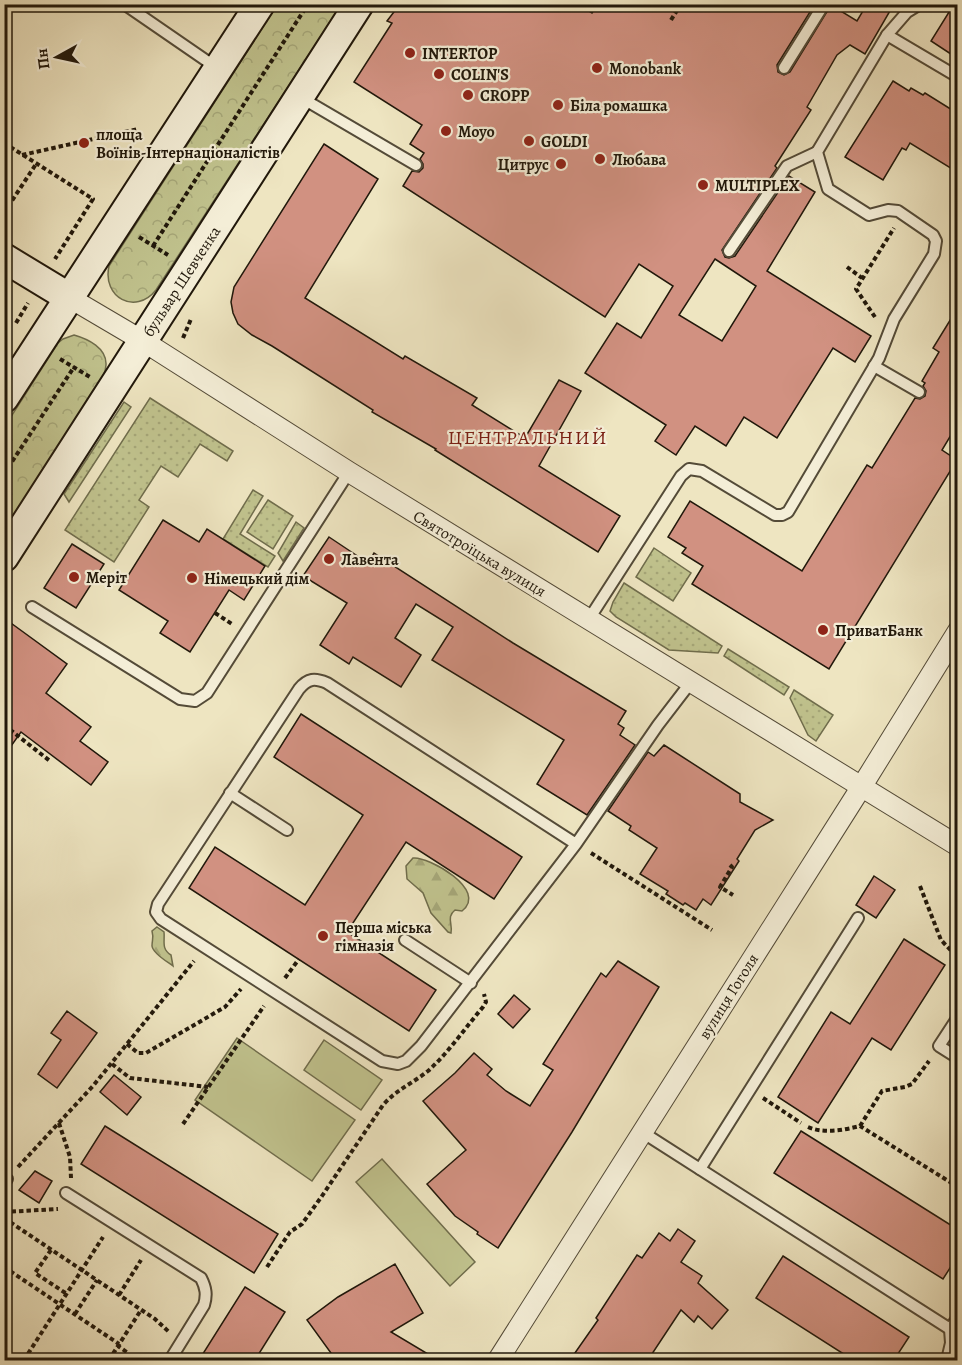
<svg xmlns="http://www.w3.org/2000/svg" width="962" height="1365" viewBox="0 0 962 1365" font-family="Alegreya,serif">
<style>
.grass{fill:url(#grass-dots);stroke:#706d4c;stroke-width:1.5}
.forest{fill:url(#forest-firs);stroke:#706d4c;stroke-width:1.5}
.park{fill:url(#park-crowns);stroke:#706d4c;stroke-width:1.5}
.garden{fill:#c0c28d;stroke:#706d4c;stroke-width:1.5}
.building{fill:#d19181;stroke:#21180b;stroke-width:1.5;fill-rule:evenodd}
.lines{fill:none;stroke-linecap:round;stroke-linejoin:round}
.lane-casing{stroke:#544b38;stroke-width:14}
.street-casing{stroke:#544b38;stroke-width:22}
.secondary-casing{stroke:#21180b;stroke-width:32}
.path{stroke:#21180b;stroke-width:4;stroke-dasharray:4.5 3;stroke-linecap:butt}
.lane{stroke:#f4eed7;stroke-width:10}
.street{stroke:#f4eed7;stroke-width:20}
.secondary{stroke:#f4eed7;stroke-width:28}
.poi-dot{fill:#8f2418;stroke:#f4eed7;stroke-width:2}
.labels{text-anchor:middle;stroke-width:4.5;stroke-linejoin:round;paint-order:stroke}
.poi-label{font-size:16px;font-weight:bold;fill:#21180b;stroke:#f4eed7;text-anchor:start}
.street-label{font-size:16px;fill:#21180b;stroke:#f4eed7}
.quarter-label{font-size:20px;letter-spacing:1.5px;fill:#7a1f14;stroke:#f4eed7}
</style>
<defs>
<pattern id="grass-dots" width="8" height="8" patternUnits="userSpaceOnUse" patternTransform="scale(1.5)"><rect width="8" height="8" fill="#c0c28d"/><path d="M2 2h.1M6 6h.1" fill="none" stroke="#a5a678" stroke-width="1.8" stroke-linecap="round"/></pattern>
<pattern id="forest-firs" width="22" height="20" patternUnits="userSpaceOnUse" patternTransform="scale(1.5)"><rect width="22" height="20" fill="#c0c28d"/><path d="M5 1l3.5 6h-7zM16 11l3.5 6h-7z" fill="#a5a678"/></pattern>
<pattern id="park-crowns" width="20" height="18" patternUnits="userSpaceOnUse" patternTransform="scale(1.5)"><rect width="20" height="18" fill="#c0c28d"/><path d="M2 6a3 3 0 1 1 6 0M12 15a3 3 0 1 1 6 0" fill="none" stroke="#a5a678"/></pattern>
</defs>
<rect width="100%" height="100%" fill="#eee5c1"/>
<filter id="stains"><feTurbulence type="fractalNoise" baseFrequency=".00333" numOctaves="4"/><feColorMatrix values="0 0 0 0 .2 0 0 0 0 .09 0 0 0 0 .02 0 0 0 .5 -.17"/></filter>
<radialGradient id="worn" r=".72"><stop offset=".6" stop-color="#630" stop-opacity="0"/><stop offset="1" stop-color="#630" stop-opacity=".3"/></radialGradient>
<g class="grass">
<path d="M150 398 233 451 227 461 200 444 178 477 161 466 139 500 149 507 114 562 65 530Z"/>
<path d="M124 402 131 407 69 502 64 494Z"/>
<path d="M253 490 263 496 240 534 275 556 268 567 223 539Z"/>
<path d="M268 500 293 516 273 549 247 532Z"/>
<path d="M296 522 304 528 283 561 278 553Z"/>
<path d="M654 548 691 573 673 601 636 577Z"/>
<path d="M624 583 722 646 718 653 669 650 616 617 610 611 613 602Z"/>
<path d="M728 649 789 687 784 695 724 656Z"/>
<path d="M794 690 833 715 816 741 808 735 790 698Z"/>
</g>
<g class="forest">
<path d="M413 858C428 856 489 890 462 911L455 910C446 917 453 924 451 933L448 932 431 913 423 893 407 879 406 866Z"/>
<path d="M157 927 164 932C165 941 161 949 171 955L173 966C168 962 153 954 152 946 152 940 154 938 152 931Z"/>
</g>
<g class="park">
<path d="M278 4 341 5 156 290C135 316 102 297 109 266Z"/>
<path d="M74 335C88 339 107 348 106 365 105 382 82 411 73 426 50 461 27 496 5 531V426L58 343 63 339Z"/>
</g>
<g class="garden">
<path d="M237 1038 355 1120 312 1181 195 1100Z"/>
<path d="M324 1040 382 1080 361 1110 304 1070Z"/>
<path d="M382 1159 475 1262 450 1286 356 1182Z"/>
</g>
<g class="building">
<path d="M400 4H578L592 13 598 4H815L777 65 778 72 784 75 790 72 831 5 857 21 867 4H894L865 54 850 45 837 55 807 107 811 110 775 166 777 168 722 250 725 257 729 258 735 256 789 176 815 192 767 271 871 336 855 362 833 348 777 438 744 417 726 446 695 426 676 455 655 441 666 425 585 373 617 323 641 338 673 286 639 264 605 317 403 186 412 171 419 172 423 168V164L420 159 424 153 410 144 422 125 354 82 392 23 387 21ZM715 259 756 286 722 341 679 315Z"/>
<path d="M954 4H957V58L931 41Z"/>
<path d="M893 81 909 91 911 88 923 95 925 93 957 113V172L910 143 906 150 902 148 883 180 845 157Z"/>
<path d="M324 144 378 179 305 298 403 359 405 356 477 398 472 405 525 438 559 380 581 391 539 466 620 516 598 552 435 450 436 449 372 412 373 410 272 346 252 335 238 324 233 313 231 302 234 287Z"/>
<path d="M957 309V425L942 450 957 460 829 669 692 584 703 566 682 553 686 548 668 537 690 501 802 571 867 465 872 468 915 398 920 399 925 396 926 391 923 386 925 383 922 381 939 352 933 348Z"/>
<path d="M163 520 199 542 207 529 265 566 244 600 229 590 190 652 160 633 168 621 119 590Z"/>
<path d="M329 537 368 563 374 553 513 643 626 711 618 724 624 728 620 735 635 745 587 815 537 784 564 740 432 660 453 627 416 604 395 638 421 655 401 687 353 657 349 664 320 645 347 603 303 576Z"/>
<path d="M72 544 104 564 76 608 44 588Z"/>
<path d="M4 618 67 664 46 693 91 727 80 741 108 762 91 785 21 732 4 756Z"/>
<path d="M301 714 522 857 494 899 406 842 347 932 436 990 409 1031 189 888 215 847 305 905 363 815 274 757Z"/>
<path d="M664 745 740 794V802L773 820 755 830 737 859 739 861 711 905 703 899 696 910 685 903 683 905 666 894 668 891 640 874 657 848 629 830 631 826 608 811 648 752 654 756Z"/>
<path d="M874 876 895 890 876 918 856 905Z"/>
<path d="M904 939 945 965 891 1050 872 1038 818 1123 778 1097 831 1012 850 1024Z"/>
<path d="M618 961 659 987 572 1132 498 1248 477 1234 478 1232 455 1216 427 1184 466 1150 423 1101 455 1073 474 1053 492 1069 487 1075 506 1091 530 1106 553 1070 543 1064 601 973 606 977Z"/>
<path d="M514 995 530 1009 513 1028 498 1014Z"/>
<path d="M67 1011 97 1033 57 1088 38 1074 61 1040 51 1033Z"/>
<path d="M114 1075 141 1097 127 1115 100 1092Z"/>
<path d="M105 1126 278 1234 254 1273 81 1164Z"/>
<path d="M801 1131 957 1229V1257L943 1279 774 1173Z"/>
<path d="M35 1171 52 1181 39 1203 19 1190Z"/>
<path d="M678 1229 695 1241 681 1262 702 1276 698 1283 728 1310 712 1329 698 1316 694 1322 681 1310 648 1360H570L598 1320 596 1318 637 1255 642 1258 659 1233 670 1241Z"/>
<path d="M783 1256 909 1337 894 1360H853L756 1298Z"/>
<path d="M395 1264 423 1313 391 1332 438 1360H336L307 1320 338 1297Z"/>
<path d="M245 1287 285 1312 255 1360H199Z"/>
</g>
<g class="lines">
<defs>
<g id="lane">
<path d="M124 4 217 68"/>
<path d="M920 4 907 12 887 35 958 77"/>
<path d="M784 68 824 4"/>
<path d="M300 97 416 165"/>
<path d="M729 251 787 166 817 152"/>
<path d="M874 366 919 392"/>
<path d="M32 607 180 699 195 701 207 693 349 472"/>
<path d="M589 619 681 476 689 469 702 471 775 515H782L788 512 879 358 894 319 934 254 936 241 933 235 898 211 888 210 869 215 828 189 817 152 887 35"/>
<path d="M230 793 287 830"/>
<path d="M576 844 327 683C315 678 308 678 299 689L158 904 156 912 161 919 382 1061 398 1064 406 1061 421 1046 576 844 658 725 691 682"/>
<path d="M405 940 471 983"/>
<path d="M958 1017 939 1046 958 1058"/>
<path d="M642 1132 950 1329 958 1317"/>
<path d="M700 1169 858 918"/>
<path d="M4 1183 7 1179"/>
<path d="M66 1193 201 1278C206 1288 207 1295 204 1305L170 1360"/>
<path d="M947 1360 951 1343 950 1329"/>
</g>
<g id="street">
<path d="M70 298 143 341 349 472 958 846"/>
<path d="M498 1360 862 786 958 631"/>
</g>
<g id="secondary">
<path d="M4 258 70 298"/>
<path d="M4 398 260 4"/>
<path d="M4 557 359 4"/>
</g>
</defs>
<use href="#lane" class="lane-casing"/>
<use href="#street" class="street-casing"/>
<use href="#secondary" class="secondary-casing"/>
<g class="path">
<path d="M671 20 681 4"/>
<path d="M4 143 93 199 55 259"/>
<path d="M22 155 138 129"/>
<path d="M4 213 36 164"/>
<path d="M139 237 168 255"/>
<path d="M153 246 308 4"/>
<path d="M847 267 862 278"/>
<path d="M875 317 856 289 894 228"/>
<path d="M16 323 28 303"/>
<path d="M183 338 191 319"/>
<path d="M60 359 90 377"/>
<path d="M4 474 74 367"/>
<path d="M215 613 232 624"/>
<path d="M4 725 50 761"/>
<path d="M591 853 712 930"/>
<path d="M730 865 732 867 720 887 733 895"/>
<path d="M920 886 941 940 958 958"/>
<path d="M285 978 299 959"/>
<path d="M127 1044 138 1053H146L225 1007 241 989"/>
<path d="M112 1064 130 1078 208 1087"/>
<path d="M763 1098 801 1123"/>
<path d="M59 1123 70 1157 71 1178"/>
<path d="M183 1124 264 1006"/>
<path d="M860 1126 882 1091 905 1087 912 1084 929 1061"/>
<path d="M808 1127C824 1134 844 1130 860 1126L958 1187"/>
<path d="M18 1167 93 1086 194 961"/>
<path d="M4 1212 58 1209"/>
<path d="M4 1218 155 1319 169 1332"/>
<path d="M51 1250 35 1273 67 1294"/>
<path d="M4 1267 119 1344"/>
<path d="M267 1267 290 1232 302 1224 322 1196 383 1105C396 1090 413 1083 428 1071 449 1052 465 1028 483 1007L486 1002 484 994"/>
<path d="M119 1295 141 1260"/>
<path d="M75 1314 97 1280"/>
<path d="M113 1353 123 1360 128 1353 118 1346"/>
<path d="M24 1360 103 1237"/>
<path d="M109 1360 141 1310"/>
</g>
<use href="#lane" class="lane"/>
<use href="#street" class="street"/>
<use href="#secondary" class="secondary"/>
</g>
<g class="poi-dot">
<circle cx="410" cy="53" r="6"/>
<circle cx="597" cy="68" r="6"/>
<circle cx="439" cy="74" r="6"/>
<circle cx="468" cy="95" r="6"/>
<circle cx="558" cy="105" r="6"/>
<circle cx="446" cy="131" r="6"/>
<circle cx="529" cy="141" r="6"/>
<circle cx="84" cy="143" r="6"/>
<circle cx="600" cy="159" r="6"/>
<circle cx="561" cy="164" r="6"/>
<circle cx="703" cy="185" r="6"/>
<circle cx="329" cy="559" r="6"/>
<circle cx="74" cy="577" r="6"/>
<circle cx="192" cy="578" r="6"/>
<circle cx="823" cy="630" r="6"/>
<circle cx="323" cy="936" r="6"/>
</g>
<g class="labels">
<g class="poi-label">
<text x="422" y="59">INTERTOP</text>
<text x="609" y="74">Monobank</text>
<text x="451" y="80">COLIN'S</text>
<text x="480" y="101">CROPP</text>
<text x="570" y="111">Біла ромашка</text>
<text x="458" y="137">Moyo</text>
<text x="96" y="140">площа<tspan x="96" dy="18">Воїнів-Інтернаціоналістів</tspan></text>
<text x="541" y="147">GOLDI</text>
<text x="612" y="165">Любава</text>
<text x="549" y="170" text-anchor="end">Цитрус</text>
<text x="715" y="191">MULTIPLEX</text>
<text x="341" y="565">Лавента</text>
<text x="86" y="583">Меріт</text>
<text x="204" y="584">Німецький дім</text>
<text x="835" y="636">ПриватБанк</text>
<text x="335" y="933">Перша міська<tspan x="335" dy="18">гімназія</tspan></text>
</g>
<g class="street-label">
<text transform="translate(181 281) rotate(-57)" y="6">бульвар Шевченка</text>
<text transform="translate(480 553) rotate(31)" y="6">Святотроїцька вулиця</text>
<text transform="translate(728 996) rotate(-58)" y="6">вулиця Гоголя</text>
</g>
<g class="quarter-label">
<text x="528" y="444">ЦЕНТРАЛЬНИЙ</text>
</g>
</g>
<rect width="962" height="1365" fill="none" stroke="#eee5c1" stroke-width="24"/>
<rect x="6" y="6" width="950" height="1353" fill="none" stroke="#21180b" stroke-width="3"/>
<rect x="12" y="12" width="938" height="1341" fill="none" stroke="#21180b" stroke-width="1.5"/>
<g transform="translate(57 57) rotate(262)" stroke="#f4eed7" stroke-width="4.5" paint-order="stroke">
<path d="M0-4.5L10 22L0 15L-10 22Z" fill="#21180b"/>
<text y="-9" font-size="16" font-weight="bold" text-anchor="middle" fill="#21180b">Пн</text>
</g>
<rect width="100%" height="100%" filter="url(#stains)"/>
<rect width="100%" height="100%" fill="url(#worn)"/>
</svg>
